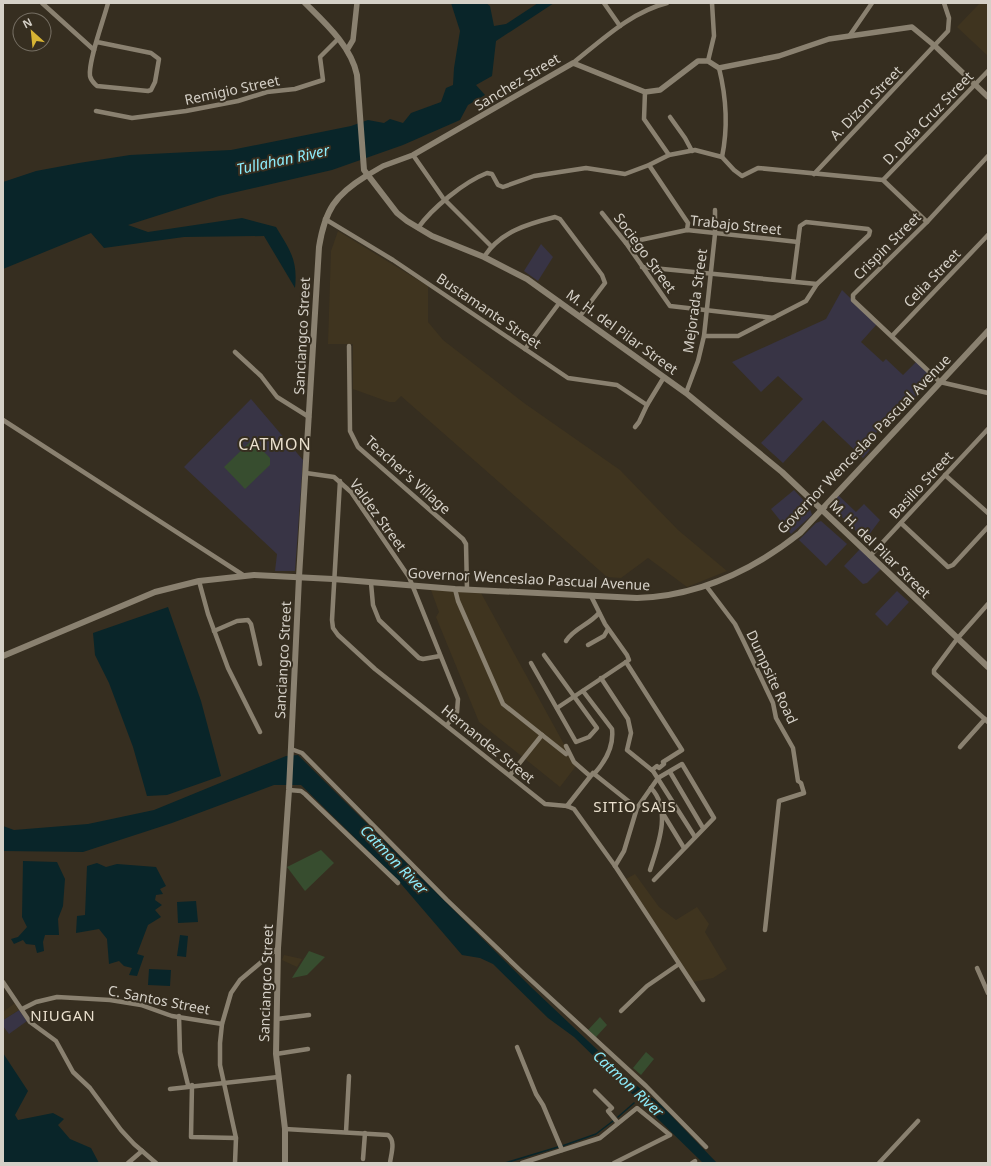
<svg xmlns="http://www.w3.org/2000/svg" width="991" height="1166" viewBox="0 0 991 1166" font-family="'Noto Sans',sans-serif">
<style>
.commercial{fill:#383445}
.built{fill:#3f341f}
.green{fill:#374d2f}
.water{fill:#092529}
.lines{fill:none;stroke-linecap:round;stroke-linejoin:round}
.stream{stroke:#092529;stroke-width:1.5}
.minor{stroke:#8a8170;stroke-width:4.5}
.tertiary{stroke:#8a8170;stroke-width:5.5}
.secondary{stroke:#8a8170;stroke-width:6}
.labels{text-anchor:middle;stroke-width:4;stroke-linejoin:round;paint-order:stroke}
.street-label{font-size:14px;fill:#d5d0c7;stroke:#362e20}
.water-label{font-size:15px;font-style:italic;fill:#8decfb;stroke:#362e20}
.neighbourhood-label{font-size:15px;letter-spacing:1px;fill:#eae0ce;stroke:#362e20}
.quarter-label{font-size:16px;letter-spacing:1px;fill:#eae0ce;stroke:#362e20}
</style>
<rect width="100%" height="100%" fill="#362e20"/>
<g class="commercial">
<path d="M541 244 553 257 538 281 524 271Z"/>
<path d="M842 290 877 324 861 342 883 362 886 359 903 375 917 361 934 377 912 400 907 399 866 444 870 450 863 458 823 420 783 463 761 443 803 399 778 376 761 392 732 362 826 319Z"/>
<path d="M251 399 303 460 295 571H275L277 554 184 467Z"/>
<path d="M794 490 809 506 812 515 791 534 771 509Z"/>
<path d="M838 495 856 512 864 504 880 520 865 540 833 508 832 503Z"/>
<path d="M821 521 847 544 826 566 799 540 816 523Z"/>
<path d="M860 549 881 569 867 583 863 584 844 566Z"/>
<path d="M897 591 909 602 887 626 875 614Z"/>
<path d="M19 1010 27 1021 9 1034 3 1026V1020Z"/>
</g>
<g class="built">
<path d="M980 3H988V56L957 27Z"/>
<path d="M338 231 428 286V322L443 340 524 403 620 470 678 530 727 571 687 587 648 558 621 578 607 577 401 396 395 402H389L353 389V344H328L331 251Z"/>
<path d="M431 590 481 593 576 766 560 787 479 722 436 617 439 612Z"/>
<path d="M635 874 659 907 676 920 697 907 709 924 705 932 727 969 713 978 693 982 626 879Z"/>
<path d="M284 955 302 959 297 967 282 960Z"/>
<path d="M15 1003 19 1010 3 1020V1012Z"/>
</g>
<g class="green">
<path d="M252 440 270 458V465L245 489 224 467Z"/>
<path d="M321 850 334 863 305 891 287 867Z"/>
<path d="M309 951 325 957 307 975 292 978Z"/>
<path d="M600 1017 607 1025 596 1037 588 1030Z"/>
<path d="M646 1052 654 1059 641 1075 633 1068Z"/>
</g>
<g class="water">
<path d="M451 3H486L490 6 494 26 506 24 538 3H554L496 41 492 76 476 85 485 95 468 105 460 120 403 145 332 170 219 196 128 225 148 232 242 218 276 227C290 250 298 260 295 288L264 236 184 237 104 248 91 233 3 269V182L36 171 79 163 130 155 231 150 351 126 368 120 384 123 390 119 403 123 411 113 441 102 446 88 453 85 454 68 460 31Z"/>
<path d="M168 607 201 701 221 776 167 795 147 796 133 747 109 683 95 655 93 633Z"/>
<path d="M298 755 531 987 626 1077 661 1105 717 1163H703L574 1037 548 1018 493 964 480 958 462 955 396 878 301 785H274L172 823 83 852 3 851V826L14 830 88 824 154 810 286 756Z"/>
<path d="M23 861 57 862 65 879 63 906 58 919 59 935H45L43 942 44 951 37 953 35 945 26 944 23 940 14 944 11 939 18 937 27 927 22 917Z"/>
<path d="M97 863 106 867 117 864 156 867 166 886 160 889 163 894 156 895 155 900 162 905 155 910 161 917 148 925 137 954 144 956 137 976 129 975 132 968 124 966 119 961 109 964 107 939 99 929 76 933 77 916 85 915 87 866Z"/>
<path d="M196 901 198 922 178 923 177 902Z"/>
<path d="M180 935 188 936 186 957 177 956Z"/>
<path d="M149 969 171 970 170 986 148 985Z"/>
<path d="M3 1053 28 1091 15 1115 18 1120 53 1113 64 1119 58 1125 70 1139 91 1148 99 1163H3Z"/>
</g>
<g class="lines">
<g class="stream">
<path d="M618 1117 634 1103"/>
<path d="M562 1146 596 1134 613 1121"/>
<path d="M505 1163 558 1147"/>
</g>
<g class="minor">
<path d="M42 3 94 50"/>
<path d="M604 3 620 26"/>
<path d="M850 35 872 3"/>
<path d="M97 42 151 53 159 59 155 82 151 90 148 91 97 86C94 83 91 81 90 76 88 61 104 19 108 3"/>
<path d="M708 61 714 36 712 3"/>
<path d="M573 63C602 40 631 12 667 3"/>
<path d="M719 68C726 96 728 128 722 157"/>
<path d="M645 92 644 119 669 155"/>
<path d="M96 111 132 118 186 111 238 101 267 92 295 89 323 80 320 57 338 39"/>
<path d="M670 117 685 138 692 151"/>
<path d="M413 155 443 198 491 246"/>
<path d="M988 156 927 222 853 295V300L940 382 988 393"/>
<path d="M649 165 688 223 687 230"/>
<path d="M814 174 948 31 949 18 944 3"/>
<path d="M883 180 988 71"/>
<path d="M602 213 626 243 670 306 774 318"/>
<path d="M325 219 393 260 568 378 617 385 647 405"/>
<path d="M418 228C432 208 464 182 487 173L492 174 498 185 503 187 534 176 586 168 625 174 649 165 669 155 695 150 722 157 734 170 742 176 758 168 883 180 927 222"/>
<path d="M626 243 687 230 798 242"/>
<path d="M484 257C500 232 527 224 555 217L560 219 602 275 605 283 580 316"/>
<path d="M642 267 817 284"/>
<path d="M704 336H738L806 301 817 284 869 235 870 231 868 229 806 222 800 226 793 281"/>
<path d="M892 336 988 235"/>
<path d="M349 346 350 431 358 447 463 539 466 544 467 589"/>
<path d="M525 349 560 302"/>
<path d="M235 352 261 376 277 397 309 417"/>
<path d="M686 393 698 361 704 336 715 234V210"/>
<path d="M3 420 243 575"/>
<path d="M635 427 639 422 647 405 664 377"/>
<path d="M306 473 334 477 351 492 409 577 458 699 457 712 447 725"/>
<path d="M945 475 988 513"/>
<path d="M340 481 332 620 333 628 338 635 375 669 545 804 567 806 574 809 615 866 703 1000"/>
<path d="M901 523 948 567 953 565 988 527"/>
<path d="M870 556 988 429"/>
<path d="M199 581 208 614 228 668 260 732"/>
<path d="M371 583 373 605 379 620 419 658 423 659 440 656"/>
<path d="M707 587 735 624 743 640 773 703 776 718 793 748 798 781 801 783 804 793 779 801 765 930"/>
<path d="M455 589 458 601 503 704 566 754"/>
<path d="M988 604 957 639 934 670V673L988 722"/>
<path d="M214 631 237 621 248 620 251 624 260 664"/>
<path d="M566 641C574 628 589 625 599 613"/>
<path d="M588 645 604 636 608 629"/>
<path d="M626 662 682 750 663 762 664 764 659 768 657 766 652 770"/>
<path d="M531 663 576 742 589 737 597 728 544 655"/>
<path d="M601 678 628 719 631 733 627 750 653 771 695 837"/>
<path d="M583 691 612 729C614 746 605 762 594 774"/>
<path d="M557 708 629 660 627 655 605 624 591 596"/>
<path d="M566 746 574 762 590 776"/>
<path d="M960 747 985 719"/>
<path d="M291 749 302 753 447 900 521 971 646 1086 706 1147"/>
<path d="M670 772 703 828"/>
<path d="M510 775 542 735"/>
<path d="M289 790 301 791 305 794 398 883"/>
<path d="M567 806 593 773 637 808"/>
<path d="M662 812 684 848"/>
<path d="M615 866 624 851 637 808 658 778 682 764 714 818 654 880"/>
<path d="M650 870C658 845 672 810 651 788"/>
<path d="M977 968 988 993"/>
<path d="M3 982 30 1022 56 1041 73 1072 90 1088 121 1130 134 1144 156 1163"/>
<path d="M22 1009 36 1002 57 997 110 1000 141 1005 172 1016 222 1024"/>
<path d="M621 1011 647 986 679 964"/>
<path d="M179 1016 180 1052 188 1085"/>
<path d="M277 1019 309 1015"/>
<path d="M517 1047 536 1094 543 1105 562 1150"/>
<path d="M276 1054 308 1049"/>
<path d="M192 1085 191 1137 236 1138"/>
<path d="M170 1089 278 1077"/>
<path d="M595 1091 612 1108 608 1111 618 1123"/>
<path d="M285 1129 388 1135C396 1141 391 1154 390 1163"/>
<path d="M346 1132 349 1076"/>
<path d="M363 1159 365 1133"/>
<path d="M128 1163 142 1151"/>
<path d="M235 1163 236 1138 220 1065V1043L222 1024 231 993 240 980 278 948"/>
<path d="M522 1163 600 1138 637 1108 670 1135 614 1163"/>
<path d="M692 1163 695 1161"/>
<path d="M879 1163 918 1121"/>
</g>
<g class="tertiary">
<path d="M347 50 353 40 357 3"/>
<path d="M366 176 383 166 413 155 573 63 645 92 660 90 698 61H708L719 68 779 56 829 39 912 27 935 46 988 97"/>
</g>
<g class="secondary">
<path d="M305 3C325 23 351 46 357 75L364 170 397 213 407 221 432 236 484 257 527 279 686 393 782 472 988 667"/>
<path d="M3 656 155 592 199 581 254 575 333 579 455 589 637 598C699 596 752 571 800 533L988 331"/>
<path d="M285 1163V1129L276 1054 278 948 289 790 299 577 319 247C325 210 335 195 366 176"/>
</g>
</g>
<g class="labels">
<g class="street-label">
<text transform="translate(517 82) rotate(-31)" y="5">Sanchez Street</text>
<text transform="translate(232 90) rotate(-12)" y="5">Remigio Street</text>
<text transform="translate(866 103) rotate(-46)" y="5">A. Dizon Street</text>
<text transform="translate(928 118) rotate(-46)" y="5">D. Dela Cruz Street</text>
<text transform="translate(736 225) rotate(6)" y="5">Trabajo Street</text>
<text transform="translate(887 246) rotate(-45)" y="5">Crispin Street</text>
<text transform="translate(645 253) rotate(54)" y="5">Sociego Street</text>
<text transform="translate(932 278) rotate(-46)" y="5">Celia Street</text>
<text transform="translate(695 301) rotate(-82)" y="5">Mejorada Street</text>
<text transform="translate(489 311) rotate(34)" y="5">Bustamante Street</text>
<text transform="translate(622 332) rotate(36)" y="5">M. H. del Pilar Street</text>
<text transform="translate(302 336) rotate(-87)" y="5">Sanciangco Street</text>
<text transform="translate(864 444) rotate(-46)" y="5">Governor Wenceslao Pascual Avenue</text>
<text transform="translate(408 475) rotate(42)" y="5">Teacher's Village</text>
<text transform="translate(921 485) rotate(-47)" y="5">Basilio Street</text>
<text transform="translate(378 515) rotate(54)" y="5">Valdez Street</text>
<text transform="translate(880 549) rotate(44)" y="5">M. H. del Pilar Street</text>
<text transform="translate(529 579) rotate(3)" y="5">Governor Wenceslao Pascual Avenue</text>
<text transform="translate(283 660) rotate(-87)" y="5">Sanciangco Street</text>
<text transform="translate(772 677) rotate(65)" y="5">Dumpsite Road</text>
<text transform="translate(488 744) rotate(39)" y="5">Hernandez Street</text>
<text transform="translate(266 983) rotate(-88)" y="5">Sanciangco Street</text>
<text transform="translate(159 1000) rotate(11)" y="5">C. Santos Street</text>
</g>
<g class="water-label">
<text transform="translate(283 160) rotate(-12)" y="5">Tullahan River</text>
<text transform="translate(394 860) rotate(46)" y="5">Catmon River</text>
<text transform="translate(628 1084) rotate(43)" y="5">Catmon River</text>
</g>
<g class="neighbourhood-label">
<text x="635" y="812">SITIO SAIS</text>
<text x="63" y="1021">NIUGAN</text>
</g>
<g class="quarter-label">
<text x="275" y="450">CATMON</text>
</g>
</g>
<rect width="991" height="1166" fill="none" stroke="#d5d0c7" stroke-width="8"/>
<g transform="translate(32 32) rotate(333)"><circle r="19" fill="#362e20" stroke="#766f63"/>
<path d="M0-3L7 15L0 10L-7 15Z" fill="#d7b434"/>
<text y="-6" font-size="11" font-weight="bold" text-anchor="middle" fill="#d5d0c7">N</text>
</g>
</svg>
